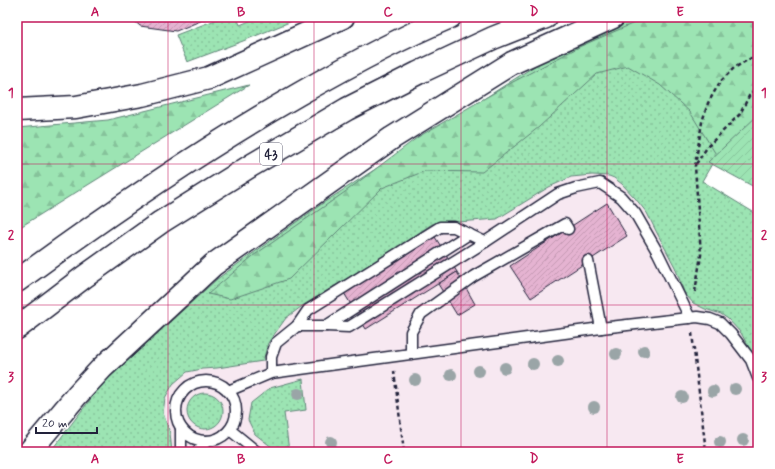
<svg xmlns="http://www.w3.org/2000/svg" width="775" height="469" viewBox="0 0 775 469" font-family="Mynerve,sans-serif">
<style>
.built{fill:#f7e8f1}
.grass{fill:url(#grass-dots);stroke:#5f8377}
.forest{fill:url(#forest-firs);stroke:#5f8377}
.garden{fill:url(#garden-furrows);stroke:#5f8377}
.building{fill:url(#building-hatch);stroke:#22223b}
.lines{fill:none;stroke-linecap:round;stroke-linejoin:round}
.lane-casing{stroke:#22223b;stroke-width:13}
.highway-casing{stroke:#22223b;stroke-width:25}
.path{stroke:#22223b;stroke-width:2.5;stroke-dasharray:4 3;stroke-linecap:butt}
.lane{stroke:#fff;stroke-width:10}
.highway{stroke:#fff;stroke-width:22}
.tree{fill:#9aa5a7}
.grid{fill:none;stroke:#c2185b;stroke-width:1;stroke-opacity:0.55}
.labels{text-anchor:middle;stroke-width:3;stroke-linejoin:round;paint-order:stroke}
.shield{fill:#fff;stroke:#646476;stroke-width:1}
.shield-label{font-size:13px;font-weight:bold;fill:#22223b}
.neatline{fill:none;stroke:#c2185b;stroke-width:1.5}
.grid-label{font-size:13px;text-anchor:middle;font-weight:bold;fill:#c2185b}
</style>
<defs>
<pattern id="grass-dots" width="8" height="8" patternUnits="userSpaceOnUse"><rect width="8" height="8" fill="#9ce4b3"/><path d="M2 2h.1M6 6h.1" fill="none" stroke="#86c39b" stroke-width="1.8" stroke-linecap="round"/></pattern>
<pattern id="forest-firs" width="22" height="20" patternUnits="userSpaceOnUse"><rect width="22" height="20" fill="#9ce4b3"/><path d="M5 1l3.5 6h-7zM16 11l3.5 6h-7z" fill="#86c39b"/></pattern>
<pattern id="garden-furrows" width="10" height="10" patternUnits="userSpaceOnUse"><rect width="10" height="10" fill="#9ce4b3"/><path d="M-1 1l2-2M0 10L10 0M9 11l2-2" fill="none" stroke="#86c39b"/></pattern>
<pattern id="building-hatch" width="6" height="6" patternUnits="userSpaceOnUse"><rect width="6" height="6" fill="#e5b3d1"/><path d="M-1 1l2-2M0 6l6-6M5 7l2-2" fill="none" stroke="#c49ab4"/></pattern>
</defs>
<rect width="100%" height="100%" fill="#fff"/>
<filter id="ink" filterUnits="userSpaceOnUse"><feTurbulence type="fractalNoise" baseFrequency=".025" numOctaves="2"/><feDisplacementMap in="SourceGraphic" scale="8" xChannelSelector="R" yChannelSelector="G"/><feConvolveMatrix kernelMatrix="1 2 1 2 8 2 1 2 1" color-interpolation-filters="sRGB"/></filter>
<g filter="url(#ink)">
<path class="built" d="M592 175 609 176 622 184 647 213 675 267 684 292 687 296 693 303 705 309 721 314 728 319 741 333 758 364V452H172L170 433 163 413 165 398 173 384 187 372 202 369 217 368 263 361 268 343 286 318 305 304 389 253 432 224 497 219 549 187 558 183 571 177Z"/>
<g class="grass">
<path d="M223 17H237L240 25 259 17H302L243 41 187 62 176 35Z"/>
<path d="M635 17H758V108L712 164 702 181 758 215V364L741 333 728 319 721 314 705 309 693 303 687 296 684 292 675 267 657 233 647 213 635 198 622 184 614 178 609 176 592 175 571 177 558 183 549 187 497 219 432 224 389 253 305 304 286 318 268 343 263 361 217 368 202 369 187 372 173 384 165 398 163 413 170 433 172 452H50L102 384 217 279 323 203 567 45Z"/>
<path d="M303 379 306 410 284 413 289 451 311 448 309 452H278L255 434 248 420 251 403 270 388Z"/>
<circle cx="205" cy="411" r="18"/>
</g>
<g class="forest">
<path d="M648 17H758V174L717 156 690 112 660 85 628 66 597 74 539 127 482 172 425 171 382 188 289 279 230 299 208 294 253 256 345 192 418 137 511 83 581 46Z"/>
<path d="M249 85 17 229V128L108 120Z"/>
</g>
<path class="garden" d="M758 115V189L708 162Z"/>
<g class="building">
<path d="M130 17H210L176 31 140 26Z"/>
<path d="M607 203 627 236 531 298 510 266Z"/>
<path d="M435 237 457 272 366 329 344 293Z"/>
<path d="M457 272 475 304 457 315 438 284Z"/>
</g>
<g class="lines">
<defs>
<g id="lane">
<path d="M588 261 601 328"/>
<path d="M297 326H326L469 234"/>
<path d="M326 326 349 327 485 242"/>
<path d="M411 354V332L421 314 474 276 565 224 568 229"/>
<path d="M271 373V357L276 343 297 326 308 310 440 227H454L485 242 558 194 576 188 600 183 621 197 635 213 658 253 690 318"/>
<circle cx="206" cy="411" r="30"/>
<path d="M228 391 271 373 601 328 697 317 710 319 720 323 731 334 751 360 758 378"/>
<path d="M230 430 257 452"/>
<path d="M181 452V428"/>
<path d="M197 452 207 441"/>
</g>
<g id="highway">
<path d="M17 110 76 107 142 95 209 78 343 17"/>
<path d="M17 281C108 214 201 150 299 94 348 66 398 39 450 17"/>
<path d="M17 328 84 277 161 222 252 165 347 109 418 73 493 38 546 17"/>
<path d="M29 452 77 395 102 368 213 265 392 138 512 63 613 17"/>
</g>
</defs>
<use href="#lane" class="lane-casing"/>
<use href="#highway" class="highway-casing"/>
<g class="path">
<path d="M696 164 708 146 740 114 749 96 758 85"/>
<path d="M695 292 701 255 695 166 702 122 708 103 720 82 734 68 758 54"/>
<path d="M692 333 706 452"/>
<path d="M394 371 404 452"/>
</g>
<use href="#lane" class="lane"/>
<use href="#highway" class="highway"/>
</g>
<g class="tree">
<circle cx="644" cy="351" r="6"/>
<circle cx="616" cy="354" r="6"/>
<circle cx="558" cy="361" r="6"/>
<circle cx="533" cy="364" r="6"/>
<circle cx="505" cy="368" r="6"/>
<circle cx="479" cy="371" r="6"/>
<circle cx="451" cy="375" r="6"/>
<circle cx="415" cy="380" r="6"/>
<circle cx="735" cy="389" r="6"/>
<circle cx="713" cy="391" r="6"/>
<circle cx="298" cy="394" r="6"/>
<circle cx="682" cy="397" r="6"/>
<circle cx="594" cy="407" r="6"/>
<circle cx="743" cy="440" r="6"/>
<circle cx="331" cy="442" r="6"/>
<circle cx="720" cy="442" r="6"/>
</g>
</g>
<path class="grid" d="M168 17V452M314 17V452M461 17V452M607 17V452M17 164H758M17 305H758"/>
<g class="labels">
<rect class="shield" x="260" y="143" width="22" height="22" rx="3"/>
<g class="shield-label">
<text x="271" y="159">43</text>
</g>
</g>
<rect width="775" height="469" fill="none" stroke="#fff" stroke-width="44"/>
<path d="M36 427v6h61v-6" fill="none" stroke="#22223b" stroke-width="2"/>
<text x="42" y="427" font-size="12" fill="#22223b" stroke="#ffffff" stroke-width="3" paint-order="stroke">20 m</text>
<rect x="22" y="22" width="731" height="425" class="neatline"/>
<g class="grid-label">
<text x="95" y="16">A</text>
<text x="241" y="16">B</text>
<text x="388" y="16">C</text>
<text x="534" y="16">D</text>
<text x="680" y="16">E</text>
<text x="11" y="97">1</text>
<text x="764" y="97">1</text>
<text x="11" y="239">2</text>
<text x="764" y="239">2</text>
<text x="11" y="381">3</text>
<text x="764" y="381">3</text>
<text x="95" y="463">A</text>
<text x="241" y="463">B</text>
<text x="388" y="463">C</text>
<text x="534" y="463">D</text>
<text x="680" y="463">E</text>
</g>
</svg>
